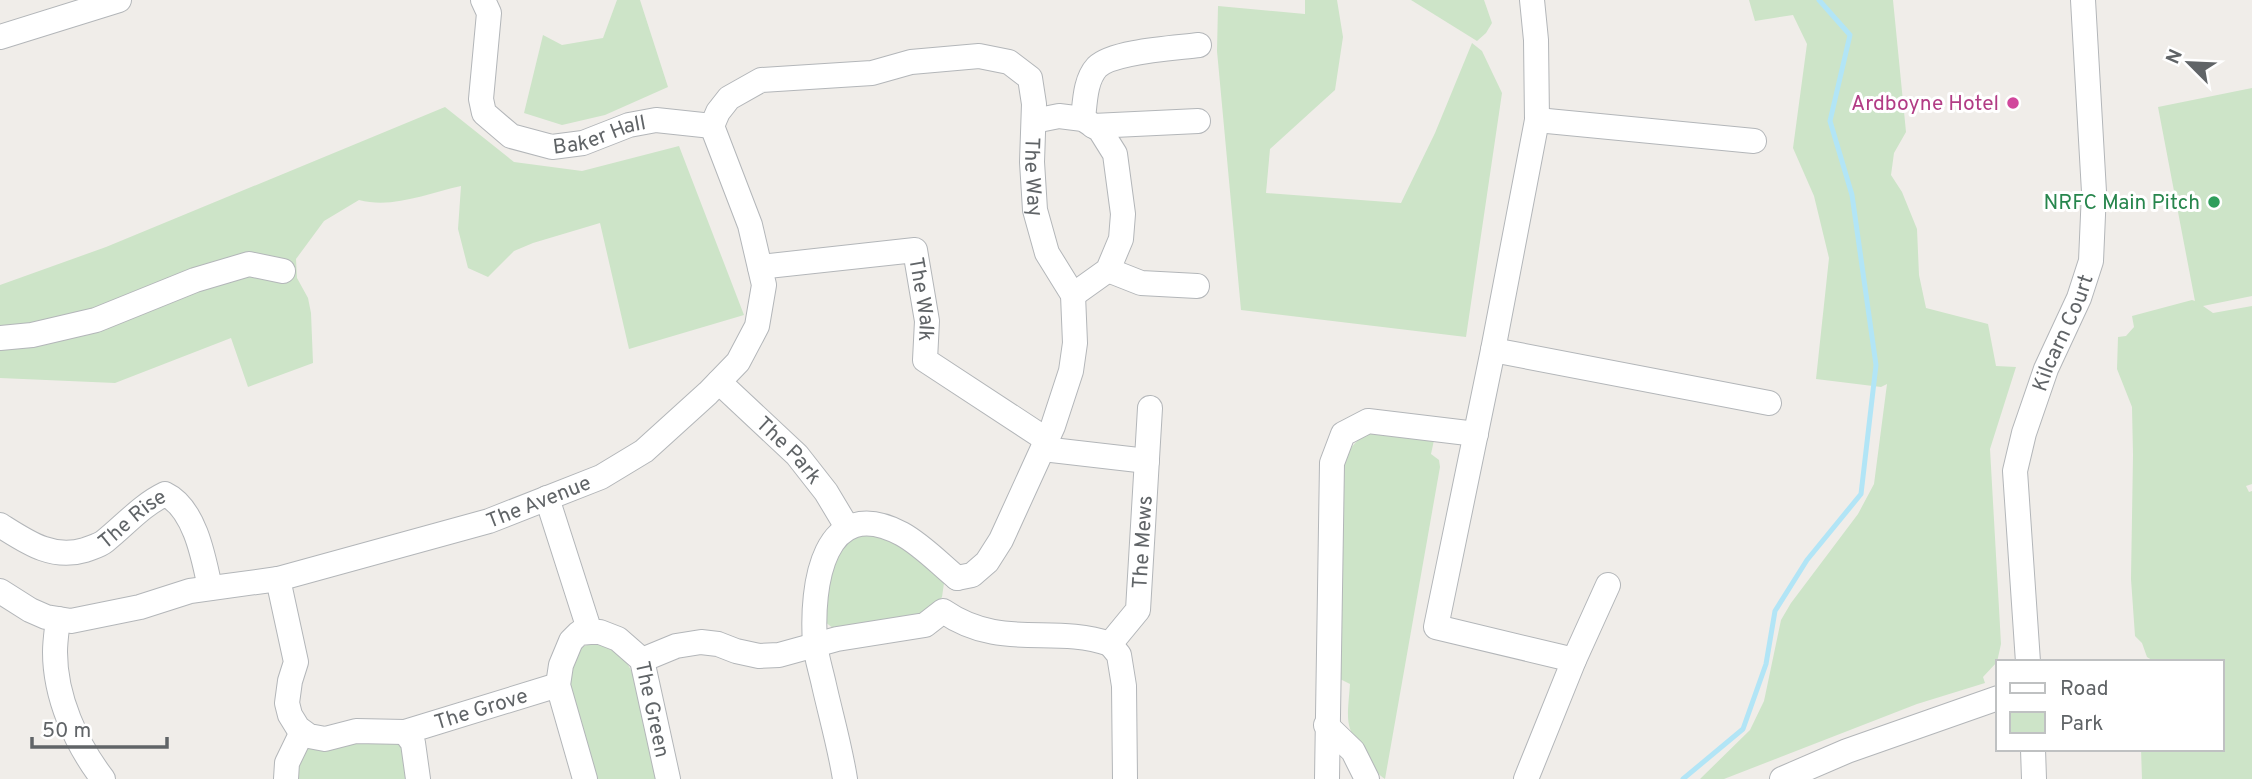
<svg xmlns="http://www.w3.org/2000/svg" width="2252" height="779" viewBox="0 0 2252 779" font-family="Overpass,sans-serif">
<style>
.green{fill:#cde4c8}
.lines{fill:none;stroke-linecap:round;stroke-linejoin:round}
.stream{stroke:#b2e5f6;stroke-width:5}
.minor-casing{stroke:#b3b6b9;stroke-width:26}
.minor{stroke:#fff;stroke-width:24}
.hotel-dot{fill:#d1479c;stroke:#fff;stroke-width:2.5}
.leisure-dot{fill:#2e9e5b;stroke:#fff;stroke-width:2.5}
.labels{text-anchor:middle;stroke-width:6;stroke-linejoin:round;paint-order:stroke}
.hotel-label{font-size:21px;fill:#b23c85;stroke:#fff;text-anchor:end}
.street-label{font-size:21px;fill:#606467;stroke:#fff}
.leisure-label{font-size:21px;fill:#27864d;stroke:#fff;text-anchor:end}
</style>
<rect width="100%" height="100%" fill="#f0ede9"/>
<g class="green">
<path d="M617 0H640L668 87 605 115 562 125 524 113 543 35 562 45 603 38Z"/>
<path d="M1305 0H1337L1343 37 1335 90 1270 149 1266 193 1401 203 1435 133 1472 43 1482 51 1502 93 1466 337 1241 310 1217 51 1218 6 1305 14Z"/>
<path d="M1411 0H1484L1492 23 1486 33 1477 41Z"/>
<path d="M1749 0H1893L1906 132 1894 153 1891 175 1902 192 1917 229 1919 275 1926 308 1988 324 1996 366 2016 367 1990 449 2001 644 1997 662 1983 677 1985 683 1917 704 1724 779H1700L1750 730 1764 701 1781 620 1791 603 1858 514 1874 484 1887 384 1881 387 1816 379 1829 258 1814 196 1793 148 1807 44 1793 15 1755 21Z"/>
<path d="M2252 88V296L2203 306 2213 313 2252 306V484L2246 486 2249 492 2252 491V779H2142L2141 749H2222V662H2155L2147 657 2142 643 2135 636 2131 579 2133 455 2132 407 2117 369 2118 337 2126 336 2134 327 2132 316 2192 300 2195 301 2158 107Z"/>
<path d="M445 107 514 162 582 171 679 146 744 315 629 349 600 223 533 243 514 251 488 277 468 268 458 229 461 186C428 193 393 209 359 200L324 221 296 259 297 278 308 298 311 313 313 363 248 387 231 338 115 383 0 378V285L106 247Z"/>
<path d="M1374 431 1434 440 1431 454 1439 460 1440 467 1385 779C1377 774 1372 766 1367 758 1344 725 1347 724 1350 684L1340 679 1341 469C1348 450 1354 439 1374 431Z"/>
<path d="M867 531 899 540 944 583 942 597 937 604 924 614 834 629 824 621 823 602 841 546Z"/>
<path d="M594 643C633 645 640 694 647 725 651 743 655 761 659 779H595L571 706 570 677 578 648Z"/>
<path d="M360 740 401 744 411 779H296L303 747Z"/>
</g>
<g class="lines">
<path class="stream" d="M1683 779 1743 729 1766 664 1775 611 1807 560 1861 494 1876 365 1852 195 1830 121 1850 35 1819 0"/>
<defs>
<g id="minor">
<path id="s1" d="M483 0 489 13 481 99 484 113 511 136 552 147 583 143 629 125 656 120 712 126"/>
<path d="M1532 0 1536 40 1537 120 1493 350 1436 627 1574 660"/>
<path d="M0 37 119 0"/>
<path d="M1083 119C1085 102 1085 80 1097 67 1113 51 1176 48 1199 45"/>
<path d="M1537 120 1754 141"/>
<path d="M1034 121 1059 116 1083 119 1100 130 1115 154 1123 214 1121 239 1108 270 1073 295"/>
<path id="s2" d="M712 126 718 112 729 98 761 80 872 73 911 62 979 56 1009 62 1030 78 1034 104 1032 162 1035 210 1047 253 1073 295 1075 343 1071 371 1053 426 1001 540 987 562 972 575 957 578"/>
<path d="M1093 126 1198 121"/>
<path id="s3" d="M760 267 915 250 927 321 925 360 1047 440"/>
<path d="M1108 270 1141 283 1197 286"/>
<path d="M0 338 32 335 96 320 195 280 249 264 283 271"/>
<path d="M1493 350 1769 403"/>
<path id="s4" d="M719 382 797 455 826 492 847 527"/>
<path d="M1043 449 1147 461"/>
<path d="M547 498 590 632"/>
<path id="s5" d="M0 525C27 542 52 560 85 550 92 547 99 546 105 541 125 525 142 505 165 494 195 508 204 559 210 588"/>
<path id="s6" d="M278 579 296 662 290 681 287 703 290 715 298 728 309 736 325 739 356 731 405 732 558 685"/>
<path id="s7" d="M0 591 30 610 46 617 71 621 140 607 190 591 278 579 489 521 601 477 644 451 708 393 738 362 757 326 764 285 750 225 712 126"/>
<path d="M58 619C57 629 55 641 55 652 55 697 76 744 103 779"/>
<path id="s8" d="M1110 644 1138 610 1150 408"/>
<path d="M1110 644 1119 655 1124 686 1125 779"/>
<path d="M642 660 676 646 701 642 718 644 736 651 759 656 779 655 837 639 925 625 943 611C1001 651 1052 624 1110 644"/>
<path id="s9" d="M2028 662 2015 471 2024 433 2046 369 2079 298 2091 261 2094 192 2083 0"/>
<path d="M1326 725 1353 751 1367 779"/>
<path d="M405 732 413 743 418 779"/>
<path d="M2033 749 2034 779"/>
<path d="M286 779 287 763 302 732"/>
<path id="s10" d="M585 779 558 685 561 665 571 641 579 633 590 632H600L618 639 642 660 668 779"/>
<path d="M845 779C840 747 831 716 824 685 821 671 816 656 815 643 811 586 823 492 902 534 922 545 940 564 957 578"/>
<path d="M1327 779 1332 463 1343 434 1368 421 1476 434"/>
<path d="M1526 779 1574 660 1608 585"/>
<path d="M1782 779 1847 751 1998 698"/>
</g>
</defs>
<use href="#minor" class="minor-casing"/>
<use href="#minor" class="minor"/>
</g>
<circle class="hotel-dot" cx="2013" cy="103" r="7"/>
<circle class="leisure-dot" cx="2214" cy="202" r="7"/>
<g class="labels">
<g class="hotel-label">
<text x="1999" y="110">Ardboyne Hotel</text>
</g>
<g class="street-label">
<text dy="7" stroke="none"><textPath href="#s1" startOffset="242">Baker Hall</textPath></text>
<text dy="7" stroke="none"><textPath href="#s2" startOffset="446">The Way</textPath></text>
<text dy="7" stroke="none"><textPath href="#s3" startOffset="206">The Walk</textPath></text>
<text dy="7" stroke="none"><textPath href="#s9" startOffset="338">Kilcarn Court</textPath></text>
<text dy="7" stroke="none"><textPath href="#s4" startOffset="98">The Park</textPath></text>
<text dy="7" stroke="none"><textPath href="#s7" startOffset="562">The Avenue</textPath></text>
<text dy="7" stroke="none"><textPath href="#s5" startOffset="149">The Rise</textPath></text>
<text dy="7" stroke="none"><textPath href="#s8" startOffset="112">The Mews</textPath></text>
<text dy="7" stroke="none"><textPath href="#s6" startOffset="345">The Grove</textPath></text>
<text dy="7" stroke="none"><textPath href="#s10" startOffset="278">The Green</textPath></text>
</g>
<g class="leisure-label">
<text x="2200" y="209">NRFC Main Pitch</text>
</g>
</g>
<rect x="1996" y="660" width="228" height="91" fill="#ffffff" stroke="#bfc1c2" stroke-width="2"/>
<rect x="2010" y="683" width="35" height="10" fill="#ffffff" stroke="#bfc1c2" stroke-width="2"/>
<text x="2060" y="695" font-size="21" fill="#606467">Road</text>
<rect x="2010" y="712" width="35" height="21" fill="#cde4c8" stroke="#bfc1c2" stroke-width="2"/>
<text x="2060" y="730" font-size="21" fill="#606467">Park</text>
<g transform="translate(2189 63) rotate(294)" stroke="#ffffff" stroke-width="5" paint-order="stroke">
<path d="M0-5L12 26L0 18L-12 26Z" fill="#606467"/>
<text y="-10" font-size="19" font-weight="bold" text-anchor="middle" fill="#606467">N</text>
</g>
<path d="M32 737v10h135v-10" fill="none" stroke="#606467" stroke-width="3.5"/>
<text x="42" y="737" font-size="21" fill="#606467" stroke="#ffffff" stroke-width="5" paint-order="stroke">50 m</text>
</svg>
